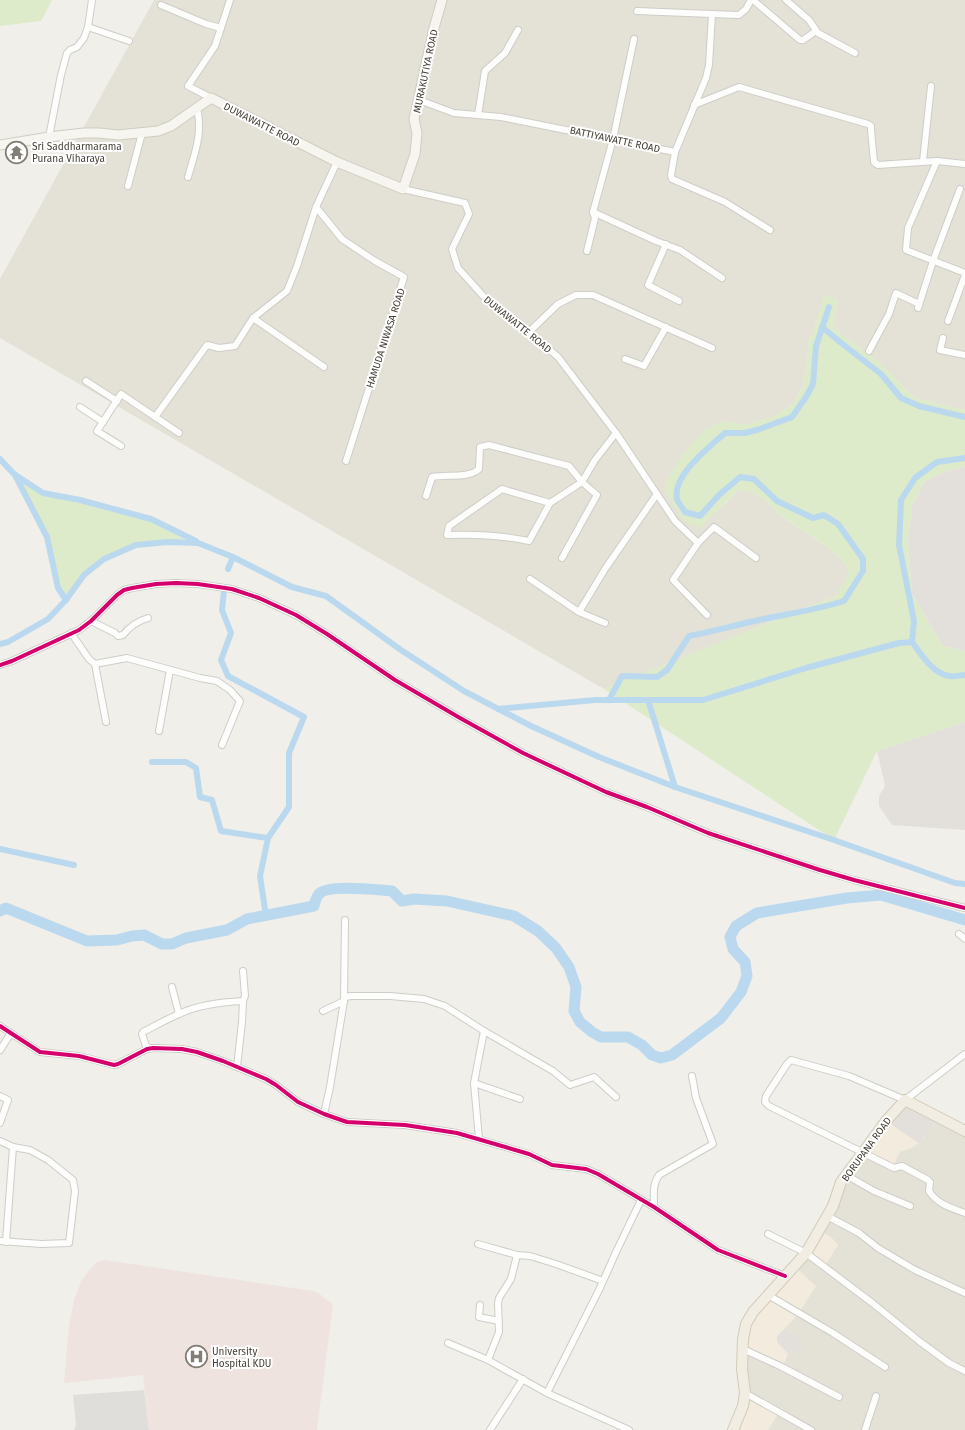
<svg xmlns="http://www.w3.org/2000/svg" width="965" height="1430" viewBox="0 0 965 1430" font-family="'Fira Sans',sans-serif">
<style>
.residential{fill:#e4e1d7}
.commercial{fill:#f3ebdd}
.industrial{fill:#e3e0db}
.medical{fill:#efe3df}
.green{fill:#ddebca}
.parking{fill:#dfdeda}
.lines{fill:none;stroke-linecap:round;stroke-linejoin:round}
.canal{stroke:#bbd9ee;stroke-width:6}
.river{stroke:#bbd9ee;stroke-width:11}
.street-casing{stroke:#cecdc8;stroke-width:8}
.secondary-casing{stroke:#d0ccc1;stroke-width:11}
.primary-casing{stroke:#d2cbb7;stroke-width:12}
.street{stroke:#fdfdfc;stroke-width:6}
.secondary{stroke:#f7f5ef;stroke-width:9}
.primary{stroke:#f1ede3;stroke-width:10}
.cycleway-casing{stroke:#fff;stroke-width:6}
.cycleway{stroke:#d6006c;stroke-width:4}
.labels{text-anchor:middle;stroke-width:4;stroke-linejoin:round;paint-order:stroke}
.street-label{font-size:10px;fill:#464036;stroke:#fff}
.poi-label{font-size:10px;fill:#464036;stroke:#fff;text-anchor:start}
</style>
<rect width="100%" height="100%" fill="#f0efea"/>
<g class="residential">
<path d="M154 0H965V410L915 398 867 352 841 335 834 324 838 299 817 320 809 340 803 385 794 403 775 416 746 425 724 421 721 508 739 489 752 492 763 499 787 520 826 546 841 559 849 571 844 583 835 596 604 689 0 338V279Z"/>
<path d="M936 1122 965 1131V1430H768L779 1412 745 1393 743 1349 782 1367 788 1354 798 1352 804 1342 785 1328 799 1313 794 1266 819 1230 862 1152 897 1157 900 1151 911 1148 924 1139Z"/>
</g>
<g class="commercial">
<path d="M886 1121 919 1143 911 1148 900 1152 897 1157 894 1168 862 1152Z"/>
<path d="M823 1232 831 1237 838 1245 825 1266 806 1253Z"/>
<path d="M794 1266 816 1286 799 1313 777 1336V1342L788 1354 782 1367 743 1349 744 1333Z"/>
<path d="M745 1393 779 1412 768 1430H733Z"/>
</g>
<g class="industrial">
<path d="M965 467V651L943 646 912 594 908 540 912 507 924 482 946 471Z"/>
<path d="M965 722V830L892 825 879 806V796L885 786 877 751Z"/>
<path d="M905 1100 936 1121 928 1134 919 1143 886 1121Z"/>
<path d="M785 1328 804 1342 803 1348 798 1352 788 1354 777 1342V1336Z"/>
</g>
<path class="medical" d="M105 1260 313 1291 318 1293 333 1304 317 1430H149L143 1375 64 1383 69 1325 74 1300 81 1281 90 1269 97 1262Z"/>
<g class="green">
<path d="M0 0H52L41 21 0 26Z"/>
<path d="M824 295 838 299 834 324 841 335 867 352 893 375 905 389 915 398 965 410V467L946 471 924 482 912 507 908 540 912 594 943 646 965 651V722L877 751 834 840 604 689 835 596 844 583 849 571C846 566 843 561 840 558 825 543 805 533 788 520 769 506 764 495 739 489L700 528 684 521 663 489 673 469 691 445 705 430 724 421 746 425 775 416 794 403 803 385 809 340 817 320Z"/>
<path d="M21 482 41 495 94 506 150 521 187 539 135 543 104 557 83 573 66 597 60 586 49 537Z"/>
</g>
<path class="parking" d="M144 1390 149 1430H74L76 1425 73 1395Z"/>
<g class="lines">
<g class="canal">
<path d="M822 327 840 342 881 374 901 398 919 406 965 417"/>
<path d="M0 459 14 474 43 493 80 500 151 519 196 541"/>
<path d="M15 475 47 537 58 588 66 600"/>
<path d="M228 569 233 557"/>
<path d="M224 591 222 610 231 633 221 660 228 676 304 717 289 753V807L268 838 260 876 266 916"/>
<path d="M912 642 914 621 899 545 901 500 915 478 937 462 965 458"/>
<path d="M0 644 8 642 48 619 66 600 84 575 104 559 136 545 168 542 198 543 233 557 292 587 326 596 401 650 464 691 531 726 599 757 675 787 834 840 955 883 965 884"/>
<path d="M609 700 622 676 657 677 667 670 689 636C713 632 735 625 759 620 787 614 816 610 844 601L863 571V559L838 524 824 515 813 518 777 501 754 479 740 477 719 495 700 516 685 512C683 508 678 503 677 499 672 475 710 447 725 433H745L757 430 792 417 806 397 813 384 816 346 829 307"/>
<path d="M648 700 675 787"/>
<path d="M498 709 595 700H703L806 668 899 643 912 642C922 655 932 673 949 676 954 677 960 675 965 675"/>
<path d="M152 762H186L196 768 200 797 212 800 221 831 268 838"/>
<path d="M0 849 74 865"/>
</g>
<path class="river" d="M0 911 6 908 87 941 117 940 132 936 144 935 162 944H172L186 938 227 930 247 919 314 906C315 902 316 897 319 894 328 884 377 890 392 891L402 901 414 899 447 901 514 916 538 931 556 948 569 967 576 987 574 1011 580 1022 592 1032 601 1037H628L642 1045 652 1055 661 1058 672 1055 721 1018 741 992 747 976 745 962 733 949 730 937 736 926 757 913 847 898 881 895 965 920"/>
<defs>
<g id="street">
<path d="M753 0 800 40H803L816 31"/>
<path d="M786 0 809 20 818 33 855 53"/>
<path d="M161 5 206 24 221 28"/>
<path d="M637 11 712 14 709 65 706 78 675 152"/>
<path d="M712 14 739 15 746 9 751 0"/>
<path d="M88 27 129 41"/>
<path d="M211 98 188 86 215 46 230 0"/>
<path d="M419 100 454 113 501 117 675 152 671 175 672 179 725 202 770 230"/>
<path d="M694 105 739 87 868 124 871 126V130L874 162 878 165 937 161 965 164"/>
<path d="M478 115 485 71 505 53 518 30"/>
<path d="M49 137 61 75 67 53 70 50 77 47 84 38 88 27 92 0"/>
<path d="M923 161 931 86"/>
<path d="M937 161 908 228 906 250 965 273"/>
<path d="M188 177C195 152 203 134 197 108"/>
<path d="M128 186 142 133"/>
<path d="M403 189 465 203 469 214 452 249 458 268 485 298 515 320 558 357 616 433 675 521 698 543"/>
<path d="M316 207 342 239 375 261 404 277 346 461"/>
<path d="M593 212 656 241 680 250 722 278"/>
<path d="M666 244 648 285 679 301"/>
<path d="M587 251 595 218 593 212 613 139 634 39"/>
<path d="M918 308 933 261 960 189"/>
<path d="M253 318 324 367"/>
<path d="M948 321 965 275"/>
<path d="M529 332 558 304 576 295H593L712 348"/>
<path d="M943 338 940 350 965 355"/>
<path d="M869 351 889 314 896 293 919 304"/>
<path d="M625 359 644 366 666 327"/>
<path d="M86 381 117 401"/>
<path d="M80 407 103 422"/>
<path d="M155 417 207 345 219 348 235 346 253 318 287 291 297 266 316 207 337 162"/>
<path d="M121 446 97 431 121 394 179 433"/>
<path d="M426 496 432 477C447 474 468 479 479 469L480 447 489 445 569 466 582 482 597 495 562 558"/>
<path d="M550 503 529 541C501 535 475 534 447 535L449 526 502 489 550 503 582 482 595 460 616 433"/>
<path d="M530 579 579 612 605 569 657 494"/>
<path d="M579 612 605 623"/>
<path d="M707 615 673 580 698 543 714 527 756 558"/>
<path d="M91 621 115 633 118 636 123 635C129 627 138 621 148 618"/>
<path d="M71 633 89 659 95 664 106 722"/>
<path d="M95 664 127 658 200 678 217 681 230 690 240 701 222 745"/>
<path d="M0 665 12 661 79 630 91 621 117 595 124 590 132 588 156 584 176 583 198 584 232 589 259 598 296 615 327 634 395 680 460 718 523 753 606 792 647 807 708 833 820 870 854 880 965 908"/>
<path d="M159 731 170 670"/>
<path d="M959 934 965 939"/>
<path d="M172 987 179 1014"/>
<path d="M345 997 351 996H390L424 999 445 1006 484 1031"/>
<path d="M243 1001 245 996 243 971"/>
<path d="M323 1011 344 1001"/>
<path d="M0 1026 40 1052 79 1056 114 1065 118 1064 147 1049 153 1048 182 1049 197 1052 223 1061 266 1079 276 1085 298 1102 324 1114 347 1122 405 1125 457 1133 529 1154 552 1165 586 1169 598 1174 654 1207 718 1250 785 1276"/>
<path d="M147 1049 142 1034 143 1032C155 1026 167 1019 179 1014 198 1005 222 1002 243 1001L242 1022 237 1067"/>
<path d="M0 1050 11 1033"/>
<path d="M965 1054 905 1100 849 1076 791 1060 787 1064 766 1096 765 1102 769 1106 894 1168 902 1166 928 1180 930 1182 929 1191C937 1204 951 1208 965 1213"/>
<path d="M474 1083 520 1099"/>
<path d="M0 1096 8 1100 0 1123"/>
<path d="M324 1114 330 1087 344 1001 345 920"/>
<path d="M479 1139 474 1083 484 1031 553 1071 570 1085 594 1077 616 1097"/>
<path d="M0 1141 13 1147 30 1150 48 1160 73 1180 75 1191 69 1243 41 1244 0 1241"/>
<path d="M846 1175 874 1191 910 1206"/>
<path d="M654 1207C654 1195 652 1185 659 1175L713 1144 696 1098 692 1076"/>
<path d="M827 1216 859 1233 878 1248 915 1270 965 1293"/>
<path d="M768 1234 806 1253 871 1302 919 1341 949 1363 965 1371"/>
<path d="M6 1242 13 1147"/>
<path d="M478 1244 517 1255 530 1256 556 1264 603 1281"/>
<path d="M768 1295 833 1333 885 1367"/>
<path d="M480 1305 479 1317 499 1321"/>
<path d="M448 1343 488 1360 547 1393 629 1430"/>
<path d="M743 1349 782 1367 839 1397"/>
<path d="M488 1360 499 1332 498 1303 499 1298 511 1279 517 1255"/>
<path d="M547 1393 599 1290 617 1250 641 1200"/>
<path d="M745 1393 811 1430"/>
<path d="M490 1430 523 1379"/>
<path d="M865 1430 876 1396"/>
</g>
<path id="secondary" d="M0 145 49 137 84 133H99L118 135 158 131 171 126 211 98 337 162 403 189 415 154 417 133 414 119 434 28 442 0"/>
<path id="primary" d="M733 1430 743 1406 745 1393 742 1369 743 1339 746 1324 753 1312 806 1253 833 1206 841 1182 886 1121 905 1100 965 1131"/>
</defs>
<use href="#street" class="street-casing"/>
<use href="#secondary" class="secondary-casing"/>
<use href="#primary" class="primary-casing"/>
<use href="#street" class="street"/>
<use href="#secondary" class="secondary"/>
<use href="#primary" class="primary"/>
<defs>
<g id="cycleway">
<path d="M0 665 12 661 79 630 91 621 117 595 124 590 132 588 156 584 176 583 198 584 232 589 259 598 296 615 327 634 395 680 460 718 523 753 606 792 647 807 708 833 820 870 854 880 965 908"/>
<path d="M0 1026 40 1052 79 1056 114 1065 118 1064 147 1049 153 1048 182 1049 197 1052 223 1061 266 1079 276 1085 298 1102 324 1114 347 1122 405 1125 457 1133 529 1154 552 1165 586 1169 598 1174 654 1207 718 1250 785 1276"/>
</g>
</defs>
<use href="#cycleway" class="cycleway-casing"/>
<use href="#cycleway" class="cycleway"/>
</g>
<defs>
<symbol id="temple-ring" viewBox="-11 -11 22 22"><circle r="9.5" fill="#fff" stroke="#827d75" stroke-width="1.5"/><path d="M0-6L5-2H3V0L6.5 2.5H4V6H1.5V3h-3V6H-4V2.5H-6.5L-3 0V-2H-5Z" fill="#827d75"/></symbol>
<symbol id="hospital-ring" viewBox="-11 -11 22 22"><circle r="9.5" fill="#fff" stroke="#827d75" stroke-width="1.5"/><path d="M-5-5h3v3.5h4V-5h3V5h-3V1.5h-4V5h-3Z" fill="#827d75"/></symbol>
</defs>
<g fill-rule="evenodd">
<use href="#temple-ring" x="4" y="140" width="25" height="25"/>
<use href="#hospital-ring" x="184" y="1344" width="25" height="25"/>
</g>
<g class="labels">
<g class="street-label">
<text transform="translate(425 71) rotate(-78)" y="4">MURAKUTIYA ROAD</text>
<text transform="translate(262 124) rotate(27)" y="4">DUWAWATTE ROAD</text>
<text transform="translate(615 139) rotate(12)" y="4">BATTIYAWATTE ROAD</text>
<text transform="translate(518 324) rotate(39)" y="4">DUWAWATTE ROAD</text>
<text transform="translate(385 338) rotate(-72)" y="4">HAMUDA NIWASA ROAD</text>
<text transform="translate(866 1149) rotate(-54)" y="4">BORUPANA ROAD</text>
</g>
<g class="poi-label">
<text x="32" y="150">Sri Saddharmarama<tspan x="32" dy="12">Purana Viharaya</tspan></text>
<text x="212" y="1355">University<tspan x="212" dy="12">Hospital KDU</tspan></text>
</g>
</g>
</svg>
